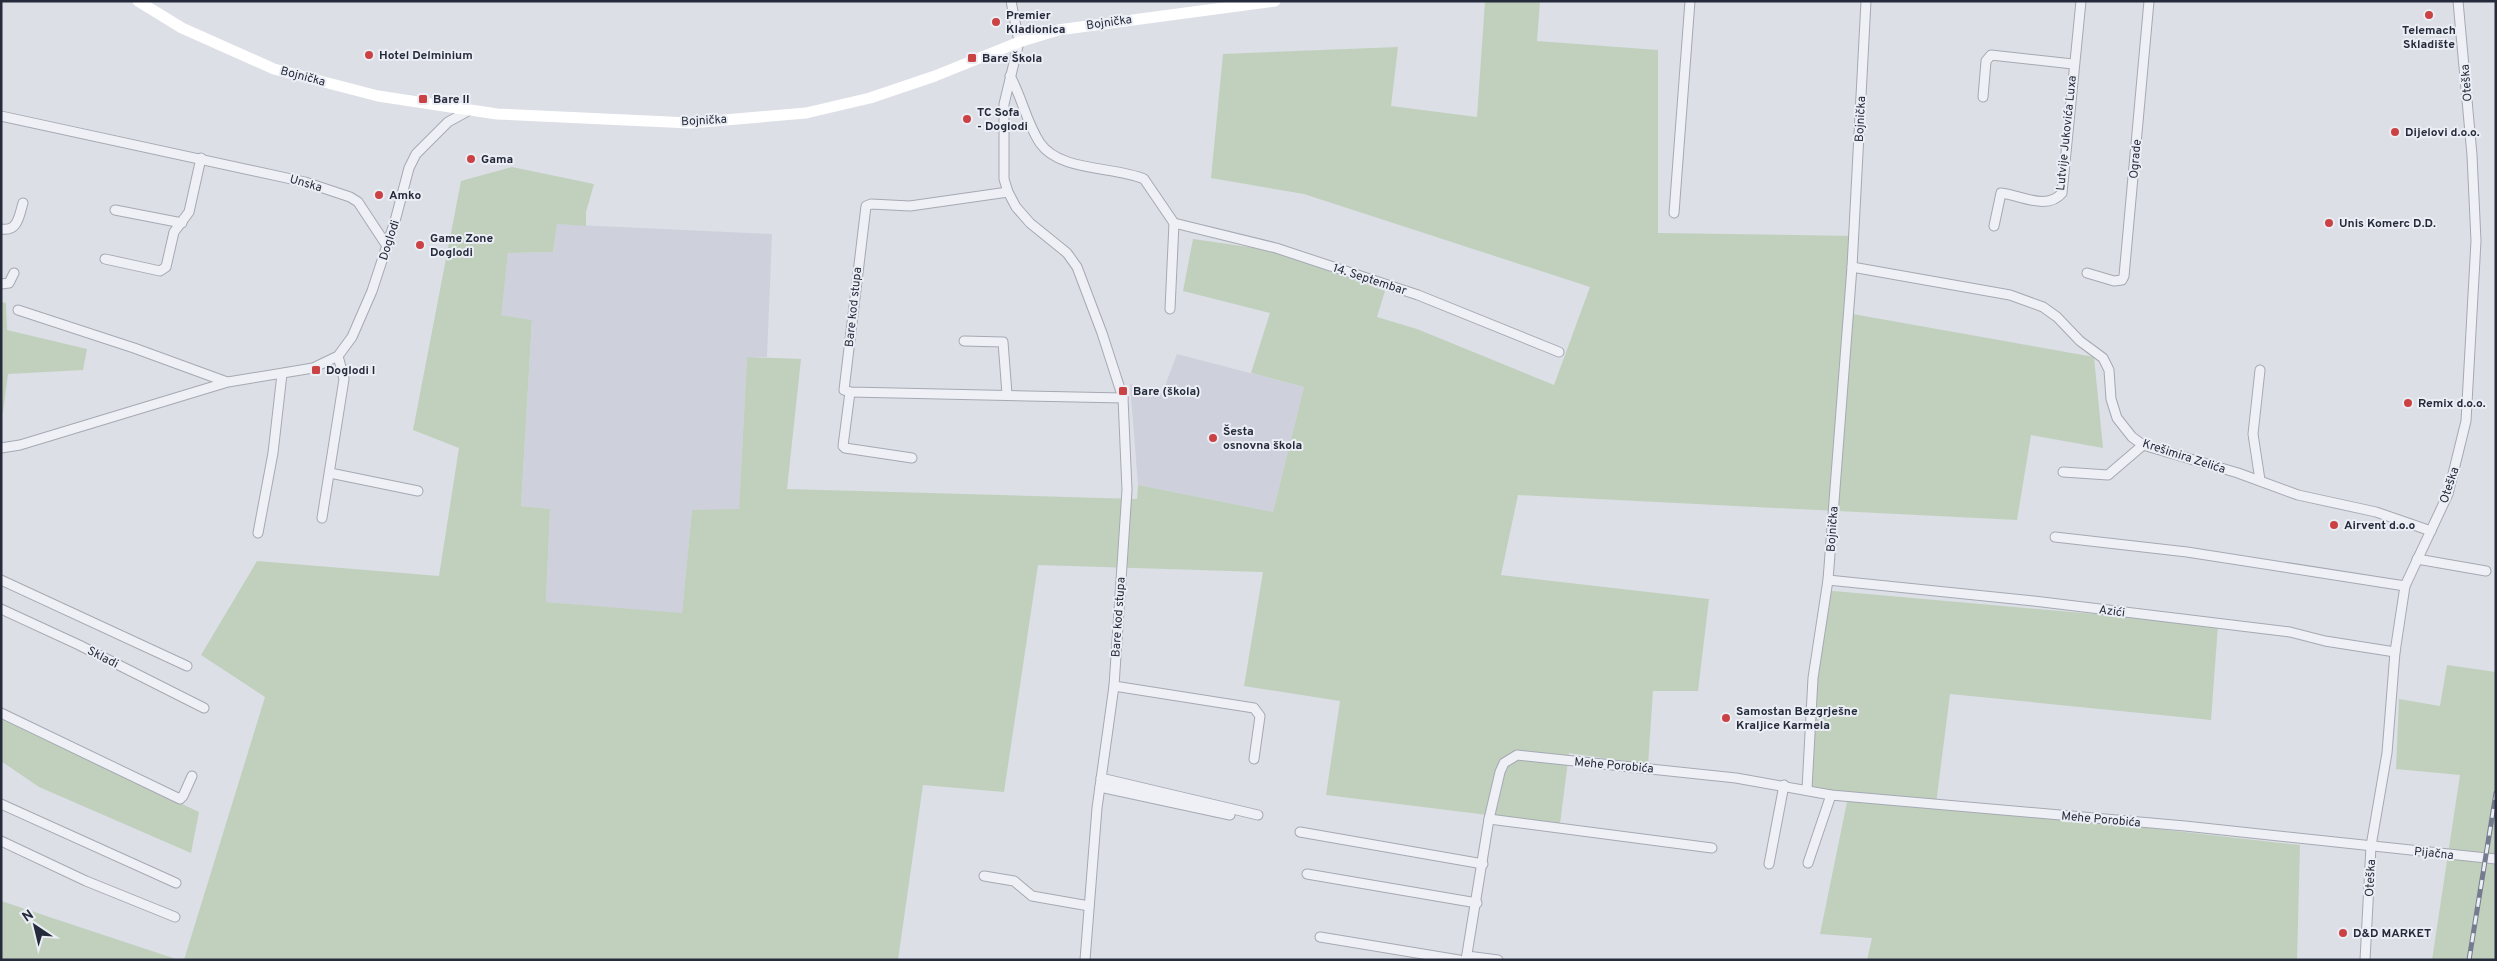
<svg xmlns="http://www.w3.org/2000/svg" width="2497" height="961" viewBox="0 0 2497 961" font-family="Overpass,sans-serif">
<style>
.built{fill:#ced1db}
.green{fill:#c0d0bd}
.lines{fill:none;stroke-linecap:round;stroke-linejoin:round}
.street-casing{stroke:#a5a9b3;stroke-width:11}
.street{stroke:#eff0f5;stroke-width:9}
.secondary{stroke:#fff;stroke-width:11}
.rail-casing{stroke:#767c8f;stroke-width:5}
.rail{stroke:#ebeef4;stroke-width:3;stroke-dasharray:9;stroke-linecap:butt}
.poi-dot{fill:#cb4244;stroke:#ebeef4;stroke-width:2}
.labels{text-anchor:middle;stroke-width:4;stroke-linejoin:round;paint-order:stroke}
.poi-label{font-size:12px;font-weight:bold;fill:#262b3c;stroke:#ebeef4;text-anchor:start}
.street-label{font-size:12px;fill:#262b3c;stroke:#ebeef4}
</style>
<rect width="100%" height="100%" fill="#dcdfe6"/>
<g class="built">
<path d="M557 224 772 234 767 357H747L739 510H692L682 614 546 602 550 509 521 506 532 321 500 315 508 253 553 252Z"/>
<path d="M1177 354 1304 387 1273 512 1138 485 1130 384 1163 391Z"/>
</g>
<g class="green">
<path d="M1485 1H1540L1537 41 1658 50V233L1856 236 1847 313 2094 357 2103 448 2031 435 2017 520 1518 495 1501 575 1709 599 1698 691H1653L1648 765 1569 753 1560 824 1326 795 1340 701 1244 686 1263 572 1038 565 1004 792 923 785 898 960H184L265 697 201 655 257 561 439 576 459 448 413 430 461 181 512 167 594 184 586 212V226L557 224 553 252 508 253 501 315 532 320 521 506 550 509 546 602 682 613 692 510 739 509 747 357 801 359 787 489 1137 499 1138 485 1273 512 1304 387 1251 373 1270 313 1183 291 1193 239 1269 250 1385 291 1377 317 1417 329 1554 385 1590 287 1304 194 1211 178 1223 54 1398 47 1391 106 1477 117Z"/>
<path d="M1 302 6 303 7 330 87 349 83 370 8 374 3 412H1Z"/>
<path d="M1822 590 2218 625 2211 720 1950 694 1936 804 2300 845 2297 960H1867L1872 938 1820 934 1848 797 1804 789Z"/>
<path d="M2447 665 2496 672V960H2432L2460 775 2396 769 2399 699 2440 706Z"/>
<path d="M1 718 199 812 191 853 39 787 1 761Z"/>
<path d="M1 901 179 960H1Z"/>
</g>
<g class="lines">
<defs>
<g id="street">
<path d="M1011 1 1019 42 1004 104V179L1008 192 1016 207 1030 223 1067 253 1077 267 1102 333 1123 398 1127 490 1114 686 1097 808 1085 960"/>
<path d="M1010 76C1022 97 1026 122 1040 143 1060 172 1114 166 1144 179L1174 223 1276 248 1418 295 1559 352"/>
<path d="M1983 97 1986 61 1991 55 2073 64"/>
<path d="M1 116 305 182 350 197 358 202 387 246"/>
<path d="M1008 192 910 206 871 204 866 206 844 390 850 392 1123 398"/>
<path d="M115 210 182 223"/>
<path d="M1674 213 1690 1"/>
<path d="M1994 226 2001 193C2020 195 2047 211 2062 193L2081 1"/>
<path d="M1 229C18 232 19 216 23 203"/>
<path d="M105 259 160 271 166 267 174 232 189 212 201 158"/>
<path d="M1852 267 2010 295 2043 307 2057 317 2080 341 2103 358 2109 370 2111 399 2117 418 2132 437 2143 445 2238 473 2298 495 2376 512 2431 531"/>
<path d="M2087 273 2114 281 2122 280 2124 276 2149 1"/>
<path d="M1 284 9 283 14 273"/>
<path d="M1170 309 1174 223"/>
<path d="M18 310 134 348 227 382"/>
<path d="M964 341 1003 342 1007 394"/>
<path d="M850 392 843 446 845 448 912 458"/>
<path d="M1 448 20 445 228 382 313 368 338 356 352 337 372 291 395 221 409 168 416 154 448 122 468 111"/>
<path d="M2063 472 2108 475 2143 445"/>
<path d="M330 473 418 491"/>
<path d="M2260 480 2253 434 2260 370"/>
<path d="M322 518 344 379 338 356"/>
<path d="M258 533 273 453 282 374"/>
<path d="M2055 537 2187 552 2405 586"/>
<path d="M2417 559 2486 571"/>
<path d="M1 580 187 666"/>
<path d="M1828 580 2034 601 2290 632 2325 641 2395 652"/>
<path d="M1 609 79 645 204 708"/>
<path d="M1114 686 1254 708 1260 716 1254 759"/>
<path d="M1 713 180 799 183 796 192 776"/>
<path d="M1101 778 1258 815"/>
<path d="M1100 787 1230 815"/>
<path d="M1807 789 1813 678 1828 580 1852 267 1866 1"/>
<path d="M1 804 176 883"/>
<path d="M1489 819 1712 848"/>
<path d="M1300 832 1483 864"/>
<path d="M1 841 86 881 175 917"/>
<path d="M1808 863 1831 795"/>
<path d="M1769 864 1784 785"/>
<path d="M1307 874 1477 903"/>
<path d="M984 876 1014 881 1032 896 1089 906"/>
<path d="M1320 937 1459 960"/>
<path d="M1467 956 1498 960"/>
<path d="M1466 960 1489 819 1500 772 1504 763 1517 755 1736 778 1831 795 2185 826 2496 859"/>
<path d="M2365 960 2371 846 2387 753 2395 652 2405 586 2448 494 2466 421 2476 241 2472 155 2458 1"/>
</g>
</defs>
<use href="#street" class="street-casing"/>
<use href="#street" class="street"/>
<path class="secondary" d="M138 1 182 28 274 69 378 96 497 114 690 123 806 113 870 98 935 76 1019 42 1058 30 1275 1"/>
<defs>
<path id="rail" d="M2469 960 2496 793"/>
</defs>
<use href="#rail" class="rail-casing"/>
<use href="#rail" class="rail"/>
</g>
<g class="poi-dot">
<circle cx="2429" cy="15" r="5"/>
<circle cx="996" cy="22" r="5"/>
<circle cx="369" cy="55" r="5"/>
<rect x="967" y="53" width="10" height="10" rx="2.5"/>
<rect x="418" y="94" width="10" height="10" rx="2.5"/>
<circle cx="967" cy="119" r="5"/>
<circle cx="2395" cy="132" r="5"/>
<circle cx="471" cy="159" r="5"/>
<circle cx="379" cy="195" r="5"/>
<circle cx="2329" cy="223" r="5"/>
<circle cx="420" cy="245" r="5"/>
<rect x="311" y="365" width="10" height="10" rx="2.5"/>
<rect x="1118" y="386" width="10" height="10" rx="2.5"/>
<circle cx="2408" cy="403" r="5"/>
<circle cx="1213" cy="438" r="5"/>
<circle cx="2334" cy="525" r="5"/>
<circle cx="1726" cy="718" r="5"/>
<circle cx="2343" cy="933" r="5"/>
</g>
<g class="labels">
<g class="poi-label">
<text x="1006" y="19">Premier<tspan x="1006" dy="14">Kladionica</tspan></text>
<text x="2429" y="34" text-anchor="middle">Telemach<tspan x="2429" dy="14">Skladište</tspan></text>
<text x="379" y="59">Hotel Delminium</text>
<text x="982" y="62">Bare Škola</text>
<text x="433" y="103">Bare II</text>
<text x="977" y="116">TC Sofa<tspan x="977" dy="14">- Doglodi</tspan></text>
<text x="2405" y="136">Dijelovi d.o.o.</text>
<text x="481" y="163">Gama</text>
<text x="389" y="199">Amko</text>
<text x="2339" y="227">Unis Komerc D.D.</text>
<text x="430" y="242">Game Zone<tspan x="430" dy="14">Doglodi</tspan></text>
<text x="326" y="374">Doglodi I</text>
<text x="1133" y="395">Bare (škola)</text>
<text x="2418" y="407">Remix d.o.o.</text>
<text x="1223" y="435">Šesta<tspan x="1223" dy="14">osnovna škola</tspan></text>
<text x="2344" y="529">Airvent d.o.o</text>
<text x="1736" y="715">Samostan Bezgrješne<tspan x="1736" dy="14">Kraljice Karmela</tspan></text>
<text x="2353" y="937">D&amp;D MARKET</text>
</g>
<g class="street-label">
<text transform="translate(1109 22) rotate(-8)" y="4">Bojnička</text>
<text transform="translate(303 76) rotate(15)" y="4">Bojnička</text>
<text transform="translate(2466 83) rotate(-95)" y="4">Oteška</text>
<text transform="translate(1860 119) rotate(-87)" y="4">Bojnička</text>
<text transform="translate(704 120) rotate(-3)" y="4">Bojnička</text>
<text transform="translate(2066 133) rotate(-84)" y="4">Lutvije Jukovića Luxa</text>
<text transform="translate(2135 159) rotate(-85)" y="4">Ograde</text>
<text transform="translate(306 183) rotate(16)" y="4">Unska</text>
<text transform="translate(389 240) rotate(-72)" y="4">Doglodi</text>
<text transform="translate(1370 279) rotate(18)" y="4">14. Septembar</text>
<text transform="translate(853 307) rotate(-84)" y="4">Bare kod stupa</text>
<text transform="translate(2184 456) rotate(18)" y="4">Krešimira Zelića</text>
<text transform="translate(2449 485) rotate(-72)" y="4">Oteška</text>
<text transform="translate(1832 529) rotate(-86)" y="4">Bojnička</text>
<text transform="translate(2112 611) rotate(7)" y="4">Azići</text>
<text transform="translate(1118 617) rotate(-86)" y="4">Bare kod stupa</text>
<text transform="translate(103 657) rotate(27)" y="4">Skladi</text>
<text transform="translate(1614 765) rotate(5)" y="4">Mehe Porobića</text>
<text transform="translate(2101 819) rotate(5)" y="4">Mehe Porobića</text>
<text transform="translate(2434 853) rotate(6)" y="4">Pijačna</text>
<text transform="translate(2370 878) rotate(-87)" y="4">Oteška</text>
</g>
</g>
<rect width="2497" height="961" fill="none" stroke="#262b3c" stroke-width="5"/>
<g transform="translate(35 926) rotate(325)" stroke="#ebeef4" stroke-width="4" paint-order="stroke">
<path d="M0-4L9 19L0 12L-9 19Z" fill="#262b3c"/>
<text y="-8" font-size="14" font-weight="bold" text-anchor="middle" fill="#262b3c">N</text>
</g>
</svg>
